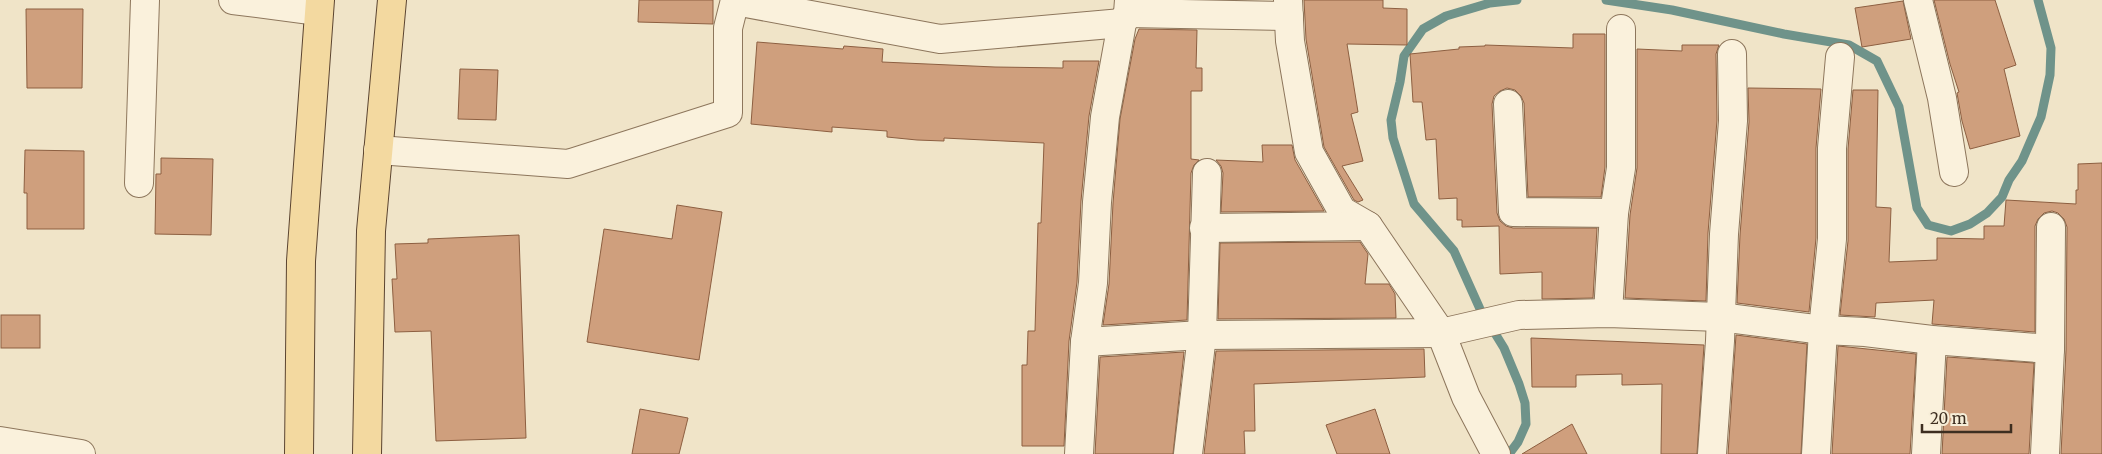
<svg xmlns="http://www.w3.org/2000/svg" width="2102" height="454" viewBox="0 0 2102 454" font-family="Merriweather,serif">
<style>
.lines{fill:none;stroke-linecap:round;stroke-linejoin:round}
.stream{stroke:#6f938a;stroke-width:9}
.building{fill:#cf9f7d;stroke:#8d5f41}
.minor-casing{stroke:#8d765c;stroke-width:30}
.major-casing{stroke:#5b4430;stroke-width:30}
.minor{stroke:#faf1dc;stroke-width:28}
.major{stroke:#f3d9a0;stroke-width:28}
</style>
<rect width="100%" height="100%" fill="#f0e4c8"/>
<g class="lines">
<g class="stream">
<path d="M1606 0 1672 10 1784 34 1849 45 1877 61 1899 107 1917 208 1928 225 1951 231 1970 224 1987 213 2002 197 2009 180 2022 161 2041 117 2050 75 2051 48 2038 0"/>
<path d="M1509 454 1518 442 1526 424 1525 403 1519 384 1504 348 1480 309 1454 251 1414 204 1393 138 1391 120 1400 82 1404 56 1423 29 1446 16 1490 3 1517 0"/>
</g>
</g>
<g class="building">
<path d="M639 0H713V24L638 22Z"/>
<path d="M1304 0H1383V8L1407 9V45L1347 44 1358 112 1351 114 1363 161 1342 166 1363 200 1358 202 1354 200 1324 147 1306 39Z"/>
<path d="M1934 0H1995L2016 65 2004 69 2020 136 1970 149 1962 121 1957 93 1959 92 1950 64Z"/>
<path d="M1903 1 1911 39 1862 47 1855 8Z"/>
<path d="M26 9H83L82 88H27Z"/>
<path d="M1139 29 1197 30 1196 68H1202V91H1191V159L1199 160 1194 165 1191 173 1187 320 1103 325 1109 284 1113 203 1120 119 1135 39Z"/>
<path d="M1573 34H1605V167L1601 197H1528L1524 103 1521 96 1515 90 1507 88 1500 91 1494 96 1492 104 1497 213 1500 221 1506 226 1513 228H1597L1593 298 1542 299V272L1500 274 1499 226 1462 227V220H1457V198L1439 199 1436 139 1426 140 1422 102H1413L1410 54 1459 49V47L1485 46V45L1573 48Z"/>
<path d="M757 42 843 49 844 46 883 49 882 62 995 67 1063 68V61H1099L1089 116 1081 201 1077 282 1069 341 1064 446H1022V365H1027L1028 331H1035L1038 223H1041L1044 143 944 138V141L917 140 887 137V131L832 127V132L751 124Z"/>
<path d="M1682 45H1719L1716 54 1717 120 1708 233 1706 301 1625 298 1630 215 1637 168V49L1682 51Z"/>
<path d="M460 69 498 70 496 120 458 119Z"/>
<path d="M1748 88 1821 89 1816 148V238L1809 312 1737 303 1740 235 1749 122Z"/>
<path d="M1853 90H1878L1876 207 1891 208 1889 262 1937 260V238L1984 239V226H2004L2006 200 2076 204V190H2078V164L2102 163V454H2061L2066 350 2067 227 2064 219 2058 213 2052 211 2044 213 2038 219 2035 226V332L1932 324 1934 300 1876 303 1875 317 1840 315 1848 241V149Z"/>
<path d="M1262 145H1292L1295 160 1324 211 1221 212 1223 173 1221 166 1216 160 1263 162Z"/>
<path d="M25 150 84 151V229H27V193H24Z"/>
<path d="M161 158 213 159 211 235 155 234 156 174H161Z"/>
<path d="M677 205 722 212 699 360 587 342 604 229 672 239Z"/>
<path d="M519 235 526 438 436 441 431 331 395 332 392 279H397L395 244 428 243V239Z"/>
<path d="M1360 242 1368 254 1365 284H1389L1395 294 1396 318 1218 319 1220 243Z"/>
<rect x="1" y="315" width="39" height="33"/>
<path d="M1736 335 1807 344 1801 454H1728Z"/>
<path d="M1531 338 1704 345 1697 454H1661L1662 384 1622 385V374L1576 375V387H1532Z"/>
<path d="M1838 346 1916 354 1910 454H1832Z"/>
<path d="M1424 349 1425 377 1254 384 1255 431H1244L1245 454H1204L1216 351Z"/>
<path d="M1184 352 1173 454H1095L1100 357Z"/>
<path d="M1947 357 2034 363 2029 454H1942Z"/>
<path d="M640 409 688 418 679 454H632Z"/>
<path d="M1375 409 1390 454H1337L1326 425Z"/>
<path d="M1572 424 1587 454H1522Z"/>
</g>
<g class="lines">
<defs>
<g id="minor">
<path d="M233 0 318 11"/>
<path d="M1288 0 1290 41 1309 152 1342 211 1368 226 1441 333 1466 397 1496 454"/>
<path d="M1918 0 1942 98 1954 172"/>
<path d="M735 1 940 39 1122 23"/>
<path d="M1128 13 1289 16"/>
<path d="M1508 104 1513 212 1614 213"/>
<path d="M378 150 568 164 728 113V28L735 0"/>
<path d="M139 183 145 0"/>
<path d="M1204 228 1368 226"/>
<path d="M1608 313 1614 213 1621 168V29"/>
<path d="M1085 342 1202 335 1441 333 1519 315 1608 313 1720 317 1823 330 1865 332 1932 340 2050 349"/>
<path d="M0 441 81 454"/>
<path d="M1079 454 1085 342 1093 283 1097 202 1105 117 1122 23 1128 13 1129 0"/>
<path d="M1188 454 1202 335 1207 173"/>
<path d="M1712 454 1720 341 1724 234 1733 121 1732 54"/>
<path d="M1816 454 1823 330 1832 239V148L1840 57"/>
<path d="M1926 454 1932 340"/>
<path d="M2045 454 2050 349 2051 227"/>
</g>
<g id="major">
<path d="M299 454 301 261 320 0"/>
<path d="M367 454 371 231 392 0"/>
</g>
</defs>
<use href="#minor" class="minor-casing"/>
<use href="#major" class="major-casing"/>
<use href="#minor" class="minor"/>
<use href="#major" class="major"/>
</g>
<path d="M1922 424v8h89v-8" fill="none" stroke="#3d2e20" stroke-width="2.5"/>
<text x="1930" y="424" font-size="15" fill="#3d2e20" stroke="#f7eed8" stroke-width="4" paint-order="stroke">20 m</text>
</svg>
